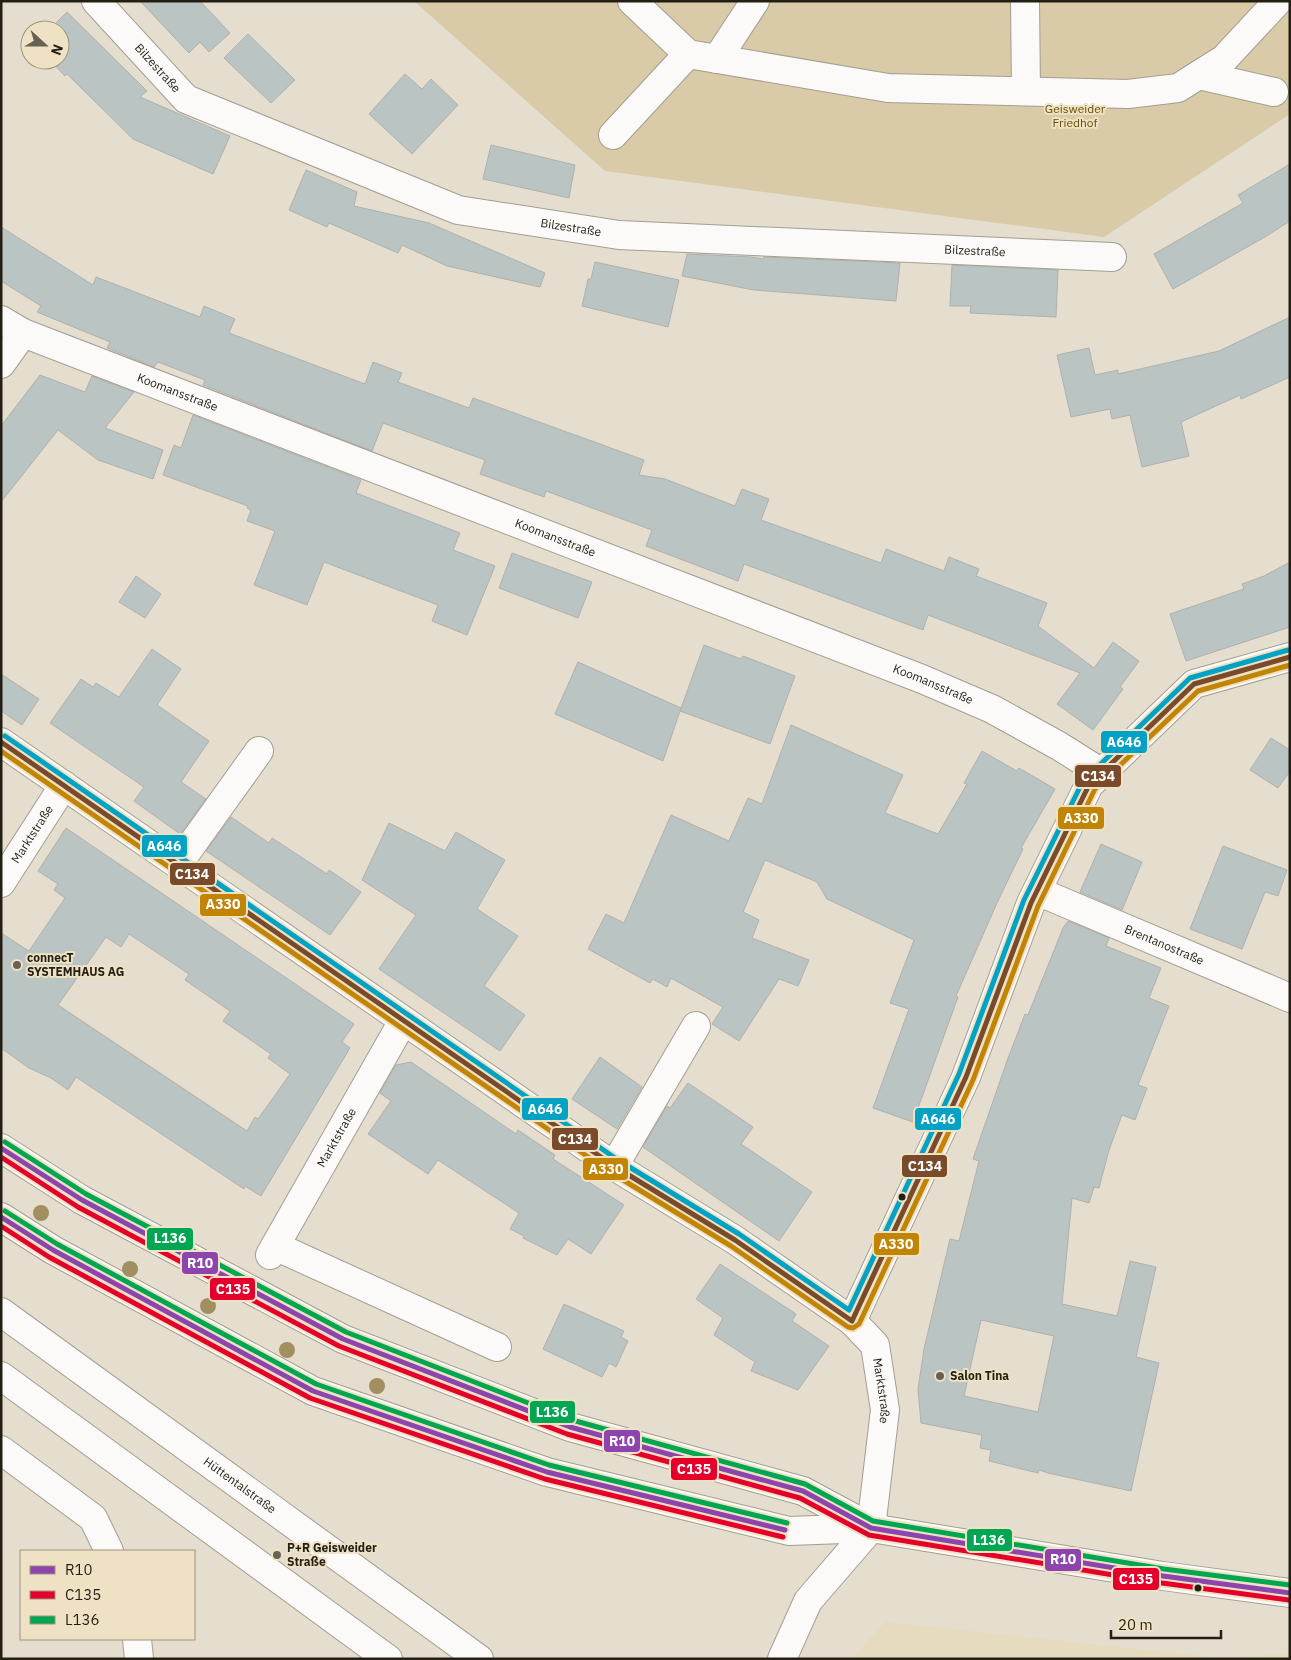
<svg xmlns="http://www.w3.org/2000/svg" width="1291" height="1660" viewBox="0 0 1291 1660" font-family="'IBM Plex Sans',sans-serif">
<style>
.built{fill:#e6dabf}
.green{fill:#d9caa8}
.building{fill:#bac4c2;stroke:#afb1ad;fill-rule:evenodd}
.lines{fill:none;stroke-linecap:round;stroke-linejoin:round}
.minor-casing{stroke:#a49e92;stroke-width:30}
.major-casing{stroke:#a49e92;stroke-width:30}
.highway-casing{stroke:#a49e92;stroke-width:30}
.minor{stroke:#fbfaf8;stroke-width:28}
.major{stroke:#fbfaf8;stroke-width:28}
.highway{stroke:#fbfaf8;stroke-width:28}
.bus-1-casing{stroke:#efe2c4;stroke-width:9}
.bus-2-casing{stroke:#efe2c4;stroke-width:9}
.bus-3-casing{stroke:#efe2c4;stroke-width:9}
.bus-4-casing{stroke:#efe2c4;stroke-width:9}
.bus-5-casing{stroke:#efe2c4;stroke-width:9}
.bus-6-casing{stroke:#efe2c4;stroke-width:9}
.bus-1{stroke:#8e44ad;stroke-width:5}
.bus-2{stroke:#e4002b;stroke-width:5}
.bus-3{stroke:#00a651;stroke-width:5}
.bus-4{stroke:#7a4b2a;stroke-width:5}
.bus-5{stroke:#c28405;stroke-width:5}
.bus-6{stroke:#02a2c5;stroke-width:5}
.tree{fill:#a18f60}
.poi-dot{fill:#686255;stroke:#efe2c4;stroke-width:2}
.bus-dot{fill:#241f14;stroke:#efe2c4;stroke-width:2}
.labels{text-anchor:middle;stroke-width:4;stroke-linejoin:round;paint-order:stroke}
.street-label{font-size:12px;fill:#241f14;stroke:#efe2c4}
.park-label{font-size:12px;fill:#694f06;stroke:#efe2c4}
.poi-label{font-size:12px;font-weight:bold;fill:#241f14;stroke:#efe2c4;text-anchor:start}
.line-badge{stroke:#efe2c4;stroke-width:2}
.badge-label{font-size:14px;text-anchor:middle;font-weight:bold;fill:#fff}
</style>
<rect width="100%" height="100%" fill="#e5dece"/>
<path class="built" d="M885 1622 1222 1658 1290 1654V1659H851Z"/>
<path class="green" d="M414 1H1290V114L1104 237 605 171Z"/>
<g class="building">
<path d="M140 1H200L230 33 209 52 200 42 189 53Z"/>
<path d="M67 12 147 91 140 97 230 136 213 174 133 139 67 74 65 76 50 60H60V30H49Z"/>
<path d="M248 34 295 80 271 103 224 58Z"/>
<path d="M405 74 422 89 431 79 458 105 412 154 369 114Z"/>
<path d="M491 145 575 165 569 198 483 179Z"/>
<path d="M1290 164V221L1265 237 1173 289 1154 254 1243 203 1238 195Z"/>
<path d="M306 170 357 192 354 206 429 223 545 273 540 287 447 266 402 245 398 253 329 223 327 227 289 210Z"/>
<path d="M1 227 93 285 96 277 200 317 204 306 235 319 229 333 365 384 373 362 402 373 398 382 469 408 473 398 644 460 639 475 665 479 735 506 742 489 769 499 761 520 881 563 886 549 944 571 949 557 979 569 976 576 1047 603 1038 626 1094 668 1113 642 1139 661 1120 687 1123 689 1093 730 1057 704 1080 673 928 615 923 630 744 564 738 581 646 546 652 530 546 491 544 497 480 474 485 460 383 423 372 451 203 385 205 380 158 362 154 367 107 348 110 342 37 312 41 306 1 281Z"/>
<path d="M687 254 752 257 763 259 764 257 900 263 896 301 754 290 682 276Z"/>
<path d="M595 262 679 280 668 327 582 306 588 279H591Z"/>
<path d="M952 265 1058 270 1056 317 970 313 971 306H950Z"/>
<path d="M1290 317V377L1241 399 1240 395 1181 422 1189 456 1142 467 1130 415 1112 419 1110 409 1071 417 1057 355 1089 348 1095 375 1118 370V374L1219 351Z"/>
<path d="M40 375 85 392 92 376 134 392 105 428 163 450 153 479 98 460 58 430 1 502V426Z"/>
<path d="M193 415 361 480 356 493 460 533 453 550 495 566 467 635 432 621 438 605 324 562 307 605 254 585 275 531 247 521 251 510 247 508 248 506 163 475 174 445 181 448Z"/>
<path d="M512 553 592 582 578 618 499 588Z"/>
<path d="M1290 562V627L1186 661 1170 614 1244 589 1242 584 1264 576Z"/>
<path d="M136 576 161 594 145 618 119 602Z"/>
<path d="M704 645 741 659 743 656 795 676 770 744 680 711Z"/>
<path d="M152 649 181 669 157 705 209 741 181 782 206 799 180 834 134 801 144 787 50 723 81 679 93 687 96 683 119 697Z"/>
<path d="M578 662 681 708 663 761 555 714Z"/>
<path d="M1 674 39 699 22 725 1 711Z"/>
<path d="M791 725 903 775 885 813 938 834 967 784 964 783 982 751 1017 771 1019 768 1055 789 1021 848 1023 849 997 903 956 996 958 997 913 1122 873 1108 909 1009 890 1003 914 940 827 899 817 882 765 860 743 912 759 920 752 938 809 960 798 986 779 979 739 1041 712 1024 723 1007 671 978 667 987 653 979 650 983 588 949 606 914 624 923 671 815 729 841 748 798 762 804Z"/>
<path d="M1271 738 1290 750V771L1278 788 1250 770Z"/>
<path d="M231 817 269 843 272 838 327 874 329 870 361 892 330 935 206 851Z"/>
<path d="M389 823 445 851 456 832 505 860 477 909 518 936 484 986 525 1015 500 1051 379 969 416 915 362 880Z"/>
<path d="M66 828 354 1024 342 1042 350 1048 261 1196 245 1186 244 1189 76 1077 68 1090 51 1078 29 1068 1 1048V933L29 951 65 898 54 890 58 884 38 871ZM129 934 189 974 185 980 230 1011 223 1021 271 1054 268 1058 290 1074 258 1119 255 1117 247 1131 58 1005 106 937 121 947Z"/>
<path d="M1101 844 1142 862 1122 910 1080 892Z"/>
<path d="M1223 846 1287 870 1278 896 1265 892 1242 949 1190 929Z"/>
<path d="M1068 921 1109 938 1106 946 1161 968 1149 998 1169 1006 1138 1085 1147 1088 1135 1120 1122 1115 1109 1150 1099 1188 1094 1187 1089 1203 1072 1198 1062 1304 1117 1316 1130 1261 1156 1267 1136 1357 1159 1363 1131 1491 1048 1473 1039 1470 1038 1473 989 1461 991 1450 980 1448 982 1435 921 1423 918 1389 924 1349 950 1239 959 1241 979 1161 973 1159 1007 1061 1025 1014 1028 1015 1063 928ZM981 1320 1054 1336 1038 1412 964 1396Z"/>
<path d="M600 1057 642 1087 617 1129 572 1099Z"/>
<path d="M411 1062 516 1134 518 1130 555 1155 553 1159 624 1205 591 1254 568 1239 557 1255 523 1238 524 1236 510 1229 519 1213 438 1160 428 1174 368 1134 391 1101 380 1093 396 1065Z"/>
<path d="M688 1083 753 1127 741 1144 812 1192 779 1241 643 1147 667 1106 670 1108Z"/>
<path d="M720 1264 796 1314 792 1321 829 1346 798 1390 751 1371 755 1362 714 1335 723 1318 696 1299Z"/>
<path d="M564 1304 624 1331 621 1337 628 1341 616 1367 609 1363 602 1377 543 1349Z"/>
</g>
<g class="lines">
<defs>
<g id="minor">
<path id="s1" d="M96 1 186 99 458 210 619 235 1112 257"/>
<path d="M632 1 688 54 888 88 1128 94 1178 88 1224 59 1278 1"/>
<path d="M1025 1 1026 91"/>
<path d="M717 59 755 1"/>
<path d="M1199 75 1274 92"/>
<path d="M613 135 688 54"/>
<path id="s2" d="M1 320 23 333 922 679 992 709 1059 746 1102 773"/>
<path d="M1 364 23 333"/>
<path id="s3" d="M1 742 614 1166 735 1240 852 1321 875 1345 885 1410 871 1528 808 1601 782 1659"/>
<path d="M178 864 259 751"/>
<path id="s4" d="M1 883 64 785"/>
<path id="s5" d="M1037 891 1290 998"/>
<path d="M614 1166 696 1026"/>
<path d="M275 1246 497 1347"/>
<path id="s6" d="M270 1255 403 1021"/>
<path d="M852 1321 966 1077 1031 903 1089 785 1194 684 1290 657"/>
<path d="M1 1450 93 1518 109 1551"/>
<path d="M137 1639 139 1659"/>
</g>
<g id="major">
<path d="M1 1148 82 1200 343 1339 570 1427 803 1491 870 1527"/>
<path d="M1 1217 53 1250 313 1391 547 1472 789 1531 871 1528 1163 1576 1290 1593"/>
</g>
<g id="highway">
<path id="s7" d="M1 1312 479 1659"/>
<path d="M1 1376 388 1659"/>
</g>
</defs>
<use href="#minor" class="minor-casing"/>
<use href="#major" class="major-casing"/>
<use href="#highway" class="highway-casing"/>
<use href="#minor" class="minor"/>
<use href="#major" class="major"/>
<use href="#highway" class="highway"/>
<defs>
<g id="bus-1">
<path d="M1 1148 82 1200 343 1339 570 1427 803 1491 871 1528 1163 1576 1290 1593"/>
<path d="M1 1217 53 1250 313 1391 547 1472 785 1530"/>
</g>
<g id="bus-2">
<path d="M1 1157 78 1207 339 1346 567 1434 800 1498 869 1535 1162 1583 1289 1600"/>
<path d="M1 1226 49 1257 310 1398 545 1479 783 1537"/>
</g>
<g id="bus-3">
<path d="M5 1142 86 1194 346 1332 572 1420 805 1484 873 1521 1164 1569 1290 1585"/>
<path d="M5 1211 57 1244 316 1384 549 1465 787 1523"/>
</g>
<path id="bus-4" d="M1 742 614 1166 735 1240 852 1321 966 1077 1031 903 1089 785 1194 684 1290 657"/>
<path id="bus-5" d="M1 751 610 1172 731 1246 848 1327 853 1328 859 1324 973 1080 1038 906 1095 789 1198 691 1290 665"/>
<path id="bus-6" d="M5 736 618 1160 739 1234 849 1310 959 1074 1024 900 1083 781 1190 678 1288 650"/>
</defs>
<use href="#bus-1" class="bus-1-casing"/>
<use href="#bus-2" class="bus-2-casing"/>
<use href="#bus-3" class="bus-3-casing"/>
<use href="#bus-4" class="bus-4-casing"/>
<use href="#bus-5" class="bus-5-casing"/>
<use href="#bus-6" class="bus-6-casing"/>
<use href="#bus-1" class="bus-1"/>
<use href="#bus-2" class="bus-2"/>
<use href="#bus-3" class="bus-3"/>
<use href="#bus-4" class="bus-4"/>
<use href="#bus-5" class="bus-5"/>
<use href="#bus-6" class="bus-6"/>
</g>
<g class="tree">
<circle cx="41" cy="1213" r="8"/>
<circle cx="130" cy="1269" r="8"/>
<circle cx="208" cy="1306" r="8"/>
<circle cx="287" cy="1350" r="8"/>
<circle cx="377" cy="1386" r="8"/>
</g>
<g class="poi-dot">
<circle cx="17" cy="965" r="5"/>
<circle cx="940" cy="1376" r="5"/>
<circle cx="277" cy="1555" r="5"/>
</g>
<g class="bus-dot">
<circle cx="902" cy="1197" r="4.5"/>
<circle cx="1198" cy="1588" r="4.5"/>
</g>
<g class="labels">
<g class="street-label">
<text dy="4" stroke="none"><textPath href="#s1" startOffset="91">Bilzestraße</textPath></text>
<text dy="4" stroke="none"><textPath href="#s1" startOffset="541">Bilzestraße</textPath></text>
<text dy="4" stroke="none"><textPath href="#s1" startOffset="946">Bilzestraße</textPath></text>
<text dy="4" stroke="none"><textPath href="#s2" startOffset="191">Koomansstraße</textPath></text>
<text dy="4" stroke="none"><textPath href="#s2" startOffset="596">Koomansstraße</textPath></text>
<text dy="4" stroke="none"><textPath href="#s2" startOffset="1001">Koomansstraße</textPath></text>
<text dy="4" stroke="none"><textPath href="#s4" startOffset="58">Marktstraße</textPath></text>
<text dy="4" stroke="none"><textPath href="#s5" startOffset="138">Brentanostraße</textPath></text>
<text dy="4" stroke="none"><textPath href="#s6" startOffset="135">Marktstraße</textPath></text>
<text dy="4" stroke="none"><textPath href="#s3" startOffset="1109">Marktstraße</textPath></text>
<text dy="4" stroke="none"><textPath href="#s7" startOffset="295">Hüttentalstraße</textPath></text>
</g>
<g class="park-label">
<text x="1075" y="113">Geisweider<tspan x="1075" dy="14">Friedhof</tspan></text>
</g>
<g class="poi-label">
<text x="27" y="962">connecT<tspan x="27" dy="14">SYSTEMHAUS AG</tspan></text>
<text x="950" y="1380">Salon Tina</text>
<text x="287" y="1552">P+R Geisweider<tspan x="287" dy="14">Straße</tspan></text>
</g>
</g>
<g class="line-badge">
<rect x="1100" y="730" width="48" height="24" rx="5" fill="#02a2c5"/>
<rect x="1074" y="764" width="48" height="24" rx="5" fill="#7a4b2a"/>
<rect x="1057" y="806" width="48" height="24" rx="5" fill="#c28405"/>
<rect x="141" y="834" width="47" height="24" rx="5" fill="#02a2c5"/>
<rect x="169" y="862" width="47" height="24" rx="5" fill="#7a4b2a"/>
<rect x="199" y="893" width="48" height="24" rx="5" fill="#c28405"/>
<rect x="521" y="1097" width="48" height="24" rx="5" fill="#02a2c5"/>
<rect x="914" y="1107" width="48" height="24" rx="5" fill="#02a2c5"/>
<rect x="551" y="1127" width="48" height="24" rx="5" fill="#7a4b2a"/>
<rect x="901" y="1154" width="47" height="24" rx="5" fill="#7a4b2a"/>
<rect x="582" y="1157" width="47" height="24" rx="5" fill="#c28405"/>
<rect x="146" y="1227" width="48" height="24" rx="5" fill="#00a651"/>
<rect x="873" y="1232" width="47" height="24" rx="5" fill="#c28405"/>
<rect x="181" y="1251" width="38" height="24" rx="5" fill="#8e44ad"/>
<rect x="209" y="1277" width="47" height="24" rx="5" fill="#e4002b"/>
<rect x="529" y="1400" width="47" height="24" rx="5" fill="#00a651"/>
<rect x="603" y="1429" width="38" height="24" rx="5" fill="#8e44ad"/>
<rect x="670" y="1457" width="48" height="24" rx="5" fill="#e4002b"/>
<rect x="966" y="1528" width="47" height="24" rx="5" fill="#00a651"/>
<rect x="1044" y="1548" width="38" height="24" rx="5" fill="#8e44ad"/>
<rect x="1112" y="1567" width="48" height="24" rx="5" fill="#e4002b"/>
</g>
<g class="badge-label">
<text x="1124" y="747">A646</text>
<text x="1098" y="781">C134</text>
<text x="1081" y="823">A330</text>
<text x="164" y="851">A646</text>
<text x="192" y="879">C134</text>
<text x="223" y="909">A330</text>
<text x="545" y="1114">A646</text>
<text x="938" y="1124">A646</text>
<text x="575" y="1144">C134</text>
<text x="925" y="1171">C134</text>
<text x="606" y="1174">A330</text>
<text x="170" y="1243">L136</text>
<text x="896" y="1249">A330</text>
<text x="200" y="1268">R10</text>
<text x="233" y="1294">C135</text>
<text x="552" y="1417">L136</text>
<text x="622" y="1446">R10</text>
<text x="694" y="1474">C135</text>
<text x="989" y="1545">L136</text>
<text x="1063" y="1564">R10</text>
<text x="1136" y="1584">C135</text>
</g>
<rect width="1291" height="1660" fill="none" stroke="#241f14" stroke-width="5"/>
<rect x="20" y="1550" width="175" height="90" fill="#efe2c4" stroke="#9e947e"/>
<rect x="30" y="1566" width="25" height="8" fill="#8e44ad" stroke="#9e947e"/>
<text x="65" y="1575" font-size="15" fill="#241f14">R10</text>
<rect x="30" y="1591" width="25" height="8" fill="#e4002b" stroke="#9e947e"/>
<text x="65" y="1600" font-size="15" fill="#241f14">C135</text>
<rect x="30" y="1616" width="25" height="8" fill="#00a651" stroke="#9e947e"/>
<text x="65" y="1625" font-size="15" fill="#241f14">L136</text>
<g transform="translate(45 45) rotate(111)"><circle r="24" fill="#efe2c4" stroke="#9e947e"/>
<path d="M0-4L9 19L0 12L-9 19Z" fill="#686255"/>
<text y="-8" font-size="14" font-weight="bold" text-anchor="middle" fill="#241f14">N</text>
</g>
<path d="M1111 1630v8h110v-8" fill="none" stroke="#241f14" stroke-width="2.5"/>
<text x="1118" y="1630" font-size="15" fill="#241f14" stroke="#efe2c4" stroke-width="4" paint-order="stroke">20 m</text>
</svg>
